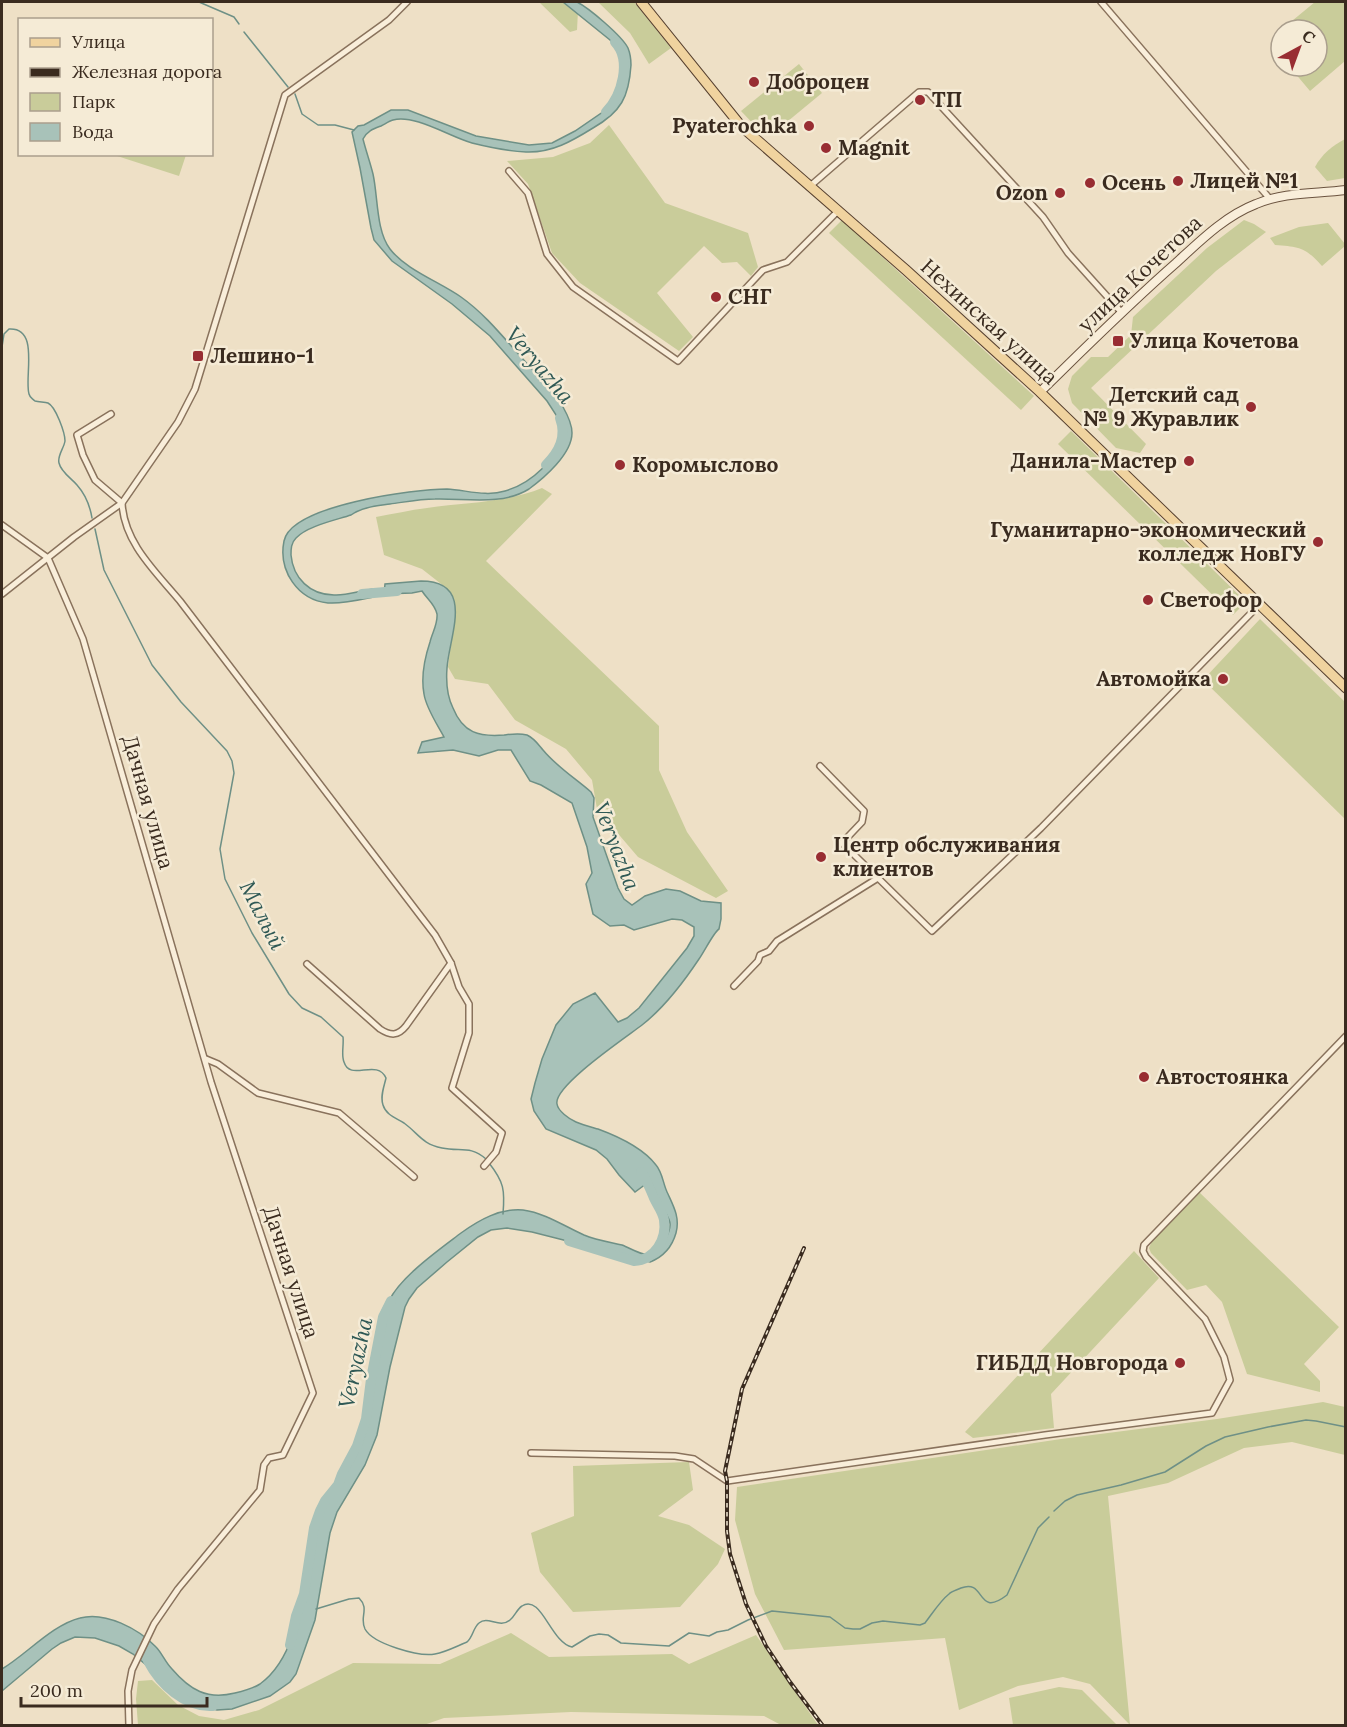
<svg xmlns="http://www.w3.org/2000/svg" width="1347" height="1727" viewBox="0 0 1347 1727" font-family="Lora,serif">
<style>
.green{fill:#c9cc9a}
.water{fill:#a8c2b9;stroke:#6e9086;stroke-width:1.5}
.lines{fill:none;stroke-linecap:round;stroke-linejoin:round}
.stream{stroke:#6e9086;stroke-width:1.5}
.river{stroke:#a8c2b9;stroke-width:10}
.minor-casing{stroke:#89725c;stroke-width:8}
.secondary-casing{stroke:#6b533f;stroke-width:10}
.primary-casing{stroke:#574130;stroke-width:11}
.minor{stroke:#f9eeda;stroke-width:5}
.secondary{stroke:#f9eeda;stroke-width:8}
.primary{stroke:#f0d39f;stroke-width:9}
.rail-casing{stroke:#3a2b1f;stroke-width:4}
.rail{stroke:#f5ebd6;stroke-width:1.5;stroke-dasharray:4.5;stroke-linecap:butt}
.poi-dot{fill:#982d32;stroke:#f5ebd6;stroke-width:2}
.labels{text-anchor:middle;stroke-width:5;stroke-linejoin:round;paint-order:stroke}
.poi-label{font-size:21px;font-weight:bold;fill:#3a2b1f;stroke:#f5ebd6;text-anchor:start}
.street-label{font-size:21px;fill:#3a2b1f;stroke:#f5ebd6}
.water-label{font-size:22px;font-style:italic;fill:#2f5955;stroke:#f5ebd6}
</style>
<rect width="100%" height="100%" fill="#eee0c6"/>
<g class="green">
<path d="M539 2H565L578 11 577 30 570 32Z"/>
<path d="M598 2H634L671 48 649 64 630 33Z"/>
<path d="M1315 2H1345V61L1310 91 1289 66H1317V30H1281Z"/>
<path d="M799 64 822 93 782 126 760 131 741 111Z"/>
<path d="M609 125 665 203 748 233 758 267 751 276 737 262 722 263 704 246 657 293 693 337 679 351 580 283 552 253 528 184 507 161 553 157 590 143Z"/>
<path d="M1345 139V178L1327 181 1315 167C1322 154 1332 146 1345 139Z"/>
<path d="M114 155H186L179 176Z"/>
<path d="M842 220 1034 396 1021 410 829 233Z"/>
<path d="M1244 220 1254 224 1266 232 1216 271 1091 388 1146 444 1140 453 1116 448 1072 403 1068 389 1072 376 1091 357H1108L1131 335 1133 317 1207 248Z"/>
<path d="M1328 223 1345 244V246L1322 266C1305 247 1300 247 1275 245L1270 238 1299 227Z"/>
<path d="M1071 431 1246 602 1233 615 1058 444Z"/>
<path d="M542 488 552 494 486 561 659 726V770L687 832 728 891 716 898 638 857 597 809 592 780 566 749 515 720 488 684 455 679 448 667 455 611 445 587 422 569 384 555 376 517C393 514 410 510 427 508 467 502 505 503 542 488Z"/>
<path d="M1260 619 1345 702V819L1203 680Z"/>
<path d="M1199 1192 1339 1327 1304 1364 1320 1381V1392L1247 1374 1222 1302 1206 1285 1187 1290 1151 1253 1149 1248 1152 1241Z"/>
<path d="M1134 1251 1159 1278 1051 1394 1054 1428 973 1438 965 1432Z"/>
<path d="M1323 1402 1345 1407V1455L1292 1442 1244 1448 1168 1483 1108 1496 1130 1725 1090 1684 1063 1677 1018 1686 959 1710 945 1638 784 1650 755 1594 735 1520 737 1487 1061 1439 1217 1419Z"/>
<path d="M689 1462 693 1490 658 1516 689 1525 725 1549 718 1564 680 1607 573 1612 540 1572 531 1533 574 1516 573 1466Z"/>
<path d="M511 1633 549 1657 672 1654 689 1664 756 1635 818 1725H781L764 1716 571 1712 444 1718 421 1726 138 1725 136 1699 138 1681 152 1680 178 1705 199 1716 224 1720 259 1710 353 1663 440 1664Z"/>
<path d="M1059 1687 1082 1690 1117 1725H1013L1009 1698Z"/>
</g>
<g class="water">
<path d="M563 2C567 2 573 1 577 2 589 8 622 36 628 48 630 53 631 59 631 65 629 97 621 112 593 128 572 141 552 153 526 152 508 151 488 147 472 143 450 137 415 114 393 120 389 121 385 124 381 126 373 129 367 131 363 139 366 151 370 162 373 174 378 196 376 231 390 249 406 270 440 282 461 297 485 314 503 337 522 358 536 374 553 389 563 407 567 414 572 425 572 433 572 454 544 478 529 489 502 506 465 498 435 499 420 499 405 502 390 504 377 506 362 507 351 515 336 520 307 526 296 538 291 543 291 549 291 555 293 578 310 595 334 595 347 596 361 590 375 589L373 597C359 600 343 604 328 603 298 600 278 571 284 541 291 505 415 489 447 489 466 490 486 497 505 491 533 483 556 459 564 433L560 421 547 401 490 336 452 304 392 261 374 240 371 228 360 168 352 132 358 126 364 125 391 110H408L476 136 529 145 552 143 575 131 610 107 615 100 621 86 624 67 623 54 610 40Z"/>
<path d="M421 581C476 581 449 636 447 668 446 681 447 696 453 708 463 733 479 737 504 735 512 734 519 733 527 735 534 738 538 744 543 750 557 767 575 778 591 792L594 798 593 817 618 888 624 899 632 905 645 896 666 889 680 891 701 901 721 903V919L719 929C714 932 704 952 699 959 683 983 665 1007 642 1025 628 1036 553 1086 557 1104 558 1111 569 1119 576 1122 583 1125 591 1127 598 1129 617 1136 643 1148 656 1165 663 1173 663 1185 668 1194 674 1207 680 1218 676 1233 672 1247 663 1257 650 1262L532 1232 507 1228 491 1230 478 1237 447 1262 417 1288 409 1299 405 1307 390 1367 377 1435 365 1465 337 1512 330 1533 315 1620 296 1674 290 1682 270 1696 232 1709 217 1710 202 1706 186 1698 133 1654 119 1646 95 1638 75 1637 61 1643 52 1649 2 1691V1669C27 1654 52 1625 80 1618 105 1611 139 1629 156 1647 162 1653 165 1662 172 1669 190 1690 207 1700 235 1693 244 1691 252 1689 260 1684 309 1649 302 1554 323 1503 327 1492 337 1486 343 1477 351 1466 362 1445 365 1432 370 1414 370 1395 372 1377 374 1362 378 1348 381 1333 383 1323 384 1311 389 1301 400 1277 440 1249 461 1233 479 1220 500 1208 523 1210 545 1213 564 1226 584 1235 596 1240 609 1242 622 1245 630 1248 639 1254 648 1255 655 1255 661 1247 664 1242 676 1220 668 1220 659 1201 656 1194 654 1188 650 1181L635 1192 619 1175 607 1159 596 1150 546 1129 534 1111 531 1099 535 1083 542 1059 556 1025 573 1004 595 993 618 1022 627 1018 639 1008 687 948 694 936V927L682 920 672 919 634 930 624 925 610 926 593 914 586 884 592 873 587 847 572 803 541 785 530 781 511 750H498L479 756 453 750 418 753 422 742 444 737C437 724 426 708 424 694 421 678 425 657 430 642 432 633 438 624 437 614 435 604 427 599 422 591L412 593 384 594 385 584Z"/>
</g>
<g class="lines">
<g class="stream">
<path d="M199 2 234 17 239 24"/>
<path d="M244 32 288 87"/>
<path d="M295 94 302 114 318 125H335L354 130"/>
<path d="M2 347 4 334 9 329C40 327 24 377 29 394 30 398 32 398 35 401 39 402 45 402 48 403 56 407 65 433 65 441 64 448 57 456 59 463 61 472 71 478 77 485 85 494 90 506 92 518"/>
<path d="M95 529 104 570 152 665 181 702 227 751 232 761 234 773 220 849 225 879 252 933 289 994 302 1008 321 1017 343 1037C344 1045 341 1055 344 1062 350 1082 377 1058 386 1078 384 1087 380 1096 383 1105 386 1115 396 1118 404 1123 419 1134 422 1144 442 1148 460 1152 470 1145 486 1159"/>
<path d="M489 1163C504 1182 505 1190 503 1214"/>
<path d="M1054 1511 1065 1501 1077 1495 1121 1485 1165 1472 1206 1446 1225 1437 1268 1427 1306 1420 1316 1421 1346 1427"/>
<path d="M316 1609 349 1599 359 1598C370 1609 359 1617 365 1629 373 1644 419 1657 435 1654 446 1652 457 1646 467 1642 473 1637 473 1628 479 1623 488 1615 499 1629 510 1620 515 1616 517 1609 522 1606 541 1593 551 1643 572 1647L590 1636 599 1634 608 1635 621 1643 669 1646 689 1633 709 1636 717 1632 728 1630 748 1620 772 1611 830 1617 845 1628 853 1629H860L872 1623 883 1621 920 1625 925 1623C932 1614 940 1601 949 1594 952 1591 957 1590 961 1588 986 1578 976 1619 1007 1595L1038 1528 1049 1517"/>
</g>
<g class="river">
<path d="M606 112C622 96 632 60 615 42"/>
<path d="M546 465C559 452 567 437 560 418"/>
<path d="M362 594 397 591"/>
<path d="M569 1241 634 1261C655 1260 667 1239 664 1220 663 1212 657 1205 654 1198 650 1189 647 1180 641 1172"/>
<path d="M290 1645 296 1616 304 1594 314 1528 320 1511 325 1501 338 1485 342 1474 357 1446 366 1419 371 1379 383 1317 391 1301"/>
<path d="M148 1661C160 1684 185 1708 213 1706"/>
</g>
<defs>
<g id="minor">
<path d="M1101 2 1270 199"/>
<path d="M509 171 528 193 547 254 573 287 678 361 763 270 787 262 838 211"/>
<path d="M809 187 919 92H928L1043 217 1068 253 1122 313"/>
<path d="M111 414 77 435 83 455 95 480 122 503C124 543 156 572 180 601L435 935 451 963 459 987 469 1004V1033L452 1088 502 1133 496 1152 484 1166"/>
<path d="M2 525 48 558 83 639 211 1082 313 1393 283 1455 269 1458 264 1465 260 1490 178 1589 154 1624 132 1670 128 1691 129 1726"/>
<path d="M2 594 74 537 122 503 178 422 195 389 285 95 389 20 407 2"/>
<path d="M820 766 864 811 862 822 842 843 878 878"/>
<path d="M307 964 380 1029C391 1036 398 1036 406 1026L451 963"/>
<path d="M734 986 758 961 760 955 769 951 777 941 878 878 932 931 1041 828 1259 605"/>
<path d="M206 1059 218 1064 258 1093 339 1113 414 1177"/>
<path d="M531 1453 675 1456 694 1459 727 1481 1045 1435 1212 1413 1230 1380 1224 1357 1205 1319 1146 1257 1143 1251 1144 1245 1346 1036"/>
</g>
<path id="secondary" d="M1040 392C1085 348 1129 304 1176 263 1200 241 1225 216 1256 204 1284 192 1315 194 1346 190"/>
<path id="primary" d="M641 2 741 126 906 270 1040 392 1346 688"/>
</defs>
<use href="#minor" class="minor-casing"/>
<use href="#secondary" class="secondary-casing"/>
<use href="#primary" class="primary-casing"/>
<use href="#minor" class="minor"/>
<use href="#secondary" class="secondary"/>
<use href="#primary" class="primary"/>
<defs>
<path id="rail" d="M804 1248 742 1389 725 1471 727 1481V1531L730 1554 746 1604 766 1646 790 1682 823 1726"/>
</defs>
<use href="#rail" class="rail-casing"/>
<use href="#rail" class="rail"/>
</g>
<g class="poi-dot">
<circle cx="754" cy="82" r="6"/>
<circle cx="920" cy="100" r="6"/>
<circle cx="809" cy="126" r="6"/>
<circle cx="826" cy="148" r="6"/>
<circle cx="1178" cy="181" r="6"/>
<circle cx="1090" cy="183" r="6"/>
<circle cx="1060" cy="193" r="6"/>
<circle cx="716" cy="297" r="6"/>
<rect x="1112" y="335" width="12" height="12" rx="3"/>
<rect x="192" y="350" width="12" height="12" rx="3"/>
<circle cx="1251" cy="407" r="6"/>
<circle cx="1189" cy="461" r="6"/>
<circle cx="620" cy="465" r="6"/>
<circle cx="1318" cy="542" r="6"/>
<circle cx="1148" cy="600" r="6"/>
<circle cx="1223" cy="679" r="6"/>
<circle cx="821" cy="857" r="6"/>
<circle cx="1144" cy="1077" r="6"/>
<circle cx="1180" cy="1363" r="6"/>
</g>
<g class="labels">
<g class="poi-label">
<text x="766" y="89">Доброцен</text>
<text x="932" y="107">ТП</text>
<text x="797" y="133" text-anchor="end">Pyaterochka</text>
<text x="838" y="155">Magnit</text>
<text x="1190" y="188">Лицей №1</text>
<text x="1102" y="190">Осень</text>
<text x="1048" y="200" text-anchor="end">Ozon</text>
<text x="728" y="304">СНГ</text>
<text x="1130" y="348">Улица Кочетова</text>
<text x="210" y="363">Лешино-1</text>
<text x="1239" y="402" text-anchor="end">Детский сад<tspan x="1239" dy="24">№ 9 Журавлик</tspan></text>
<text x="1177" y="468" text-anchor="end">Данила-Мастер</text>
<text x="632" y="472">Коромыслово</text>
<text x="1306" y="537" text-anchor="end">Гуманитарно-экономический<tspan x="1306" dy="24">колледж НовГУ</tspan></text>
<text x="1160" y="607">Светофор</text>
<text x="1211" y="686" text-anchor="end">Автомойка</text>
<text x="833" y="852">Центр обслуживания<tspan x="833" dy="24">клиентов</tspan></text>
<text x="1156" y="1084">Автостоянка</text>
<text x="1168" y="1370" text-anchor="end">ГИБДД Новгорода</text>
</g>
<g class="street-label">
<text transform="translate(1140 274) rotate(-43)" y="7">улица Кочетова</text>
<text transform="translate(989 322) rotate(42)" y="7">Нехинская улица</text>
<text transform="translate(148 802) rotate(74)" y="7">Дачная улица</text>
<text transform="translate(291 1272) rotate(72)" y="7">Дачная улица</text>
</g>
<g class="water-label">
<text transform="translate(540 365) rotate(50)" y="8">Veryazha</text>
<text transform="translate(617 846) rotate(69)" y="8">Veryazha</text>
<text transform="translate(263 915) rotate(63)" y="8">Малый</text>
<text transform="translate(355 1363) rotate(-78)" y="8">Veryazha</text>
</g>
</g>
<rect width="1347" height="1727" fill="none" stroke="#3a2b1f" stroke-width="6"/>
<rect x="18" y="18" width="195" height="138" fill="#f5ebd6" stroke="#aa9e8d" stroke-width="1.5"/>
<rect x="30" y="38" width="30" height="9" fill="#f0d39f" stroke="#aa9e8d" stroke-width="1.5"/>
<text x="72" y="48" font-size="18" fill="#3a2b1f">Улица</text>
<rect x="30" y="68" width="30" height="9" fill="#3a2b1f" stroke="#aa9e8d" stroke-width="1.5"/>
<text x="72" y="78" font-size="18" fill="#3a2b1f">Железная дорога</text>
<rect x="30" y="93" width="30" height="18" fill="#c9cc9a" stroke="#aa9e8d" stroke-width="1.5"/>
<text x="72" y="108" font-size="18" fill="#3a2b1f">Парк</text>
<rect x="30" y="123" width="30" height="18" fill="#a8c2b9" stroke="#aa9e8d" stroke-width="1.5"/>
<text x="72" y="138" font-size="18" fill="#3a2b1f">Вода</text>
<g transform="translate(1299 48) rotate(41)"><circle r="28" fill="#f5ebd6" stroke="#aa9e8d" stroke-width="1.5"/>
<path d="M0-4.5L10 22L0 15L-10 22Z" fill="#982d32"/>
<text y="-9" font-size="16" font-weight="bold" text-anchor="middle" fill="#3a2b1f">С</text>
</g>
<path d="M21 1697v9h186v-9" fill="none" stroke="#3a2b1f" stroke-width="3"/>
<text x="30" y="1697" font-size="18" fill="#3a2b1f" stroke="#f5ebd6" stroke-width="4.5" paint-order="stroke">200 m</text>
</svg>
